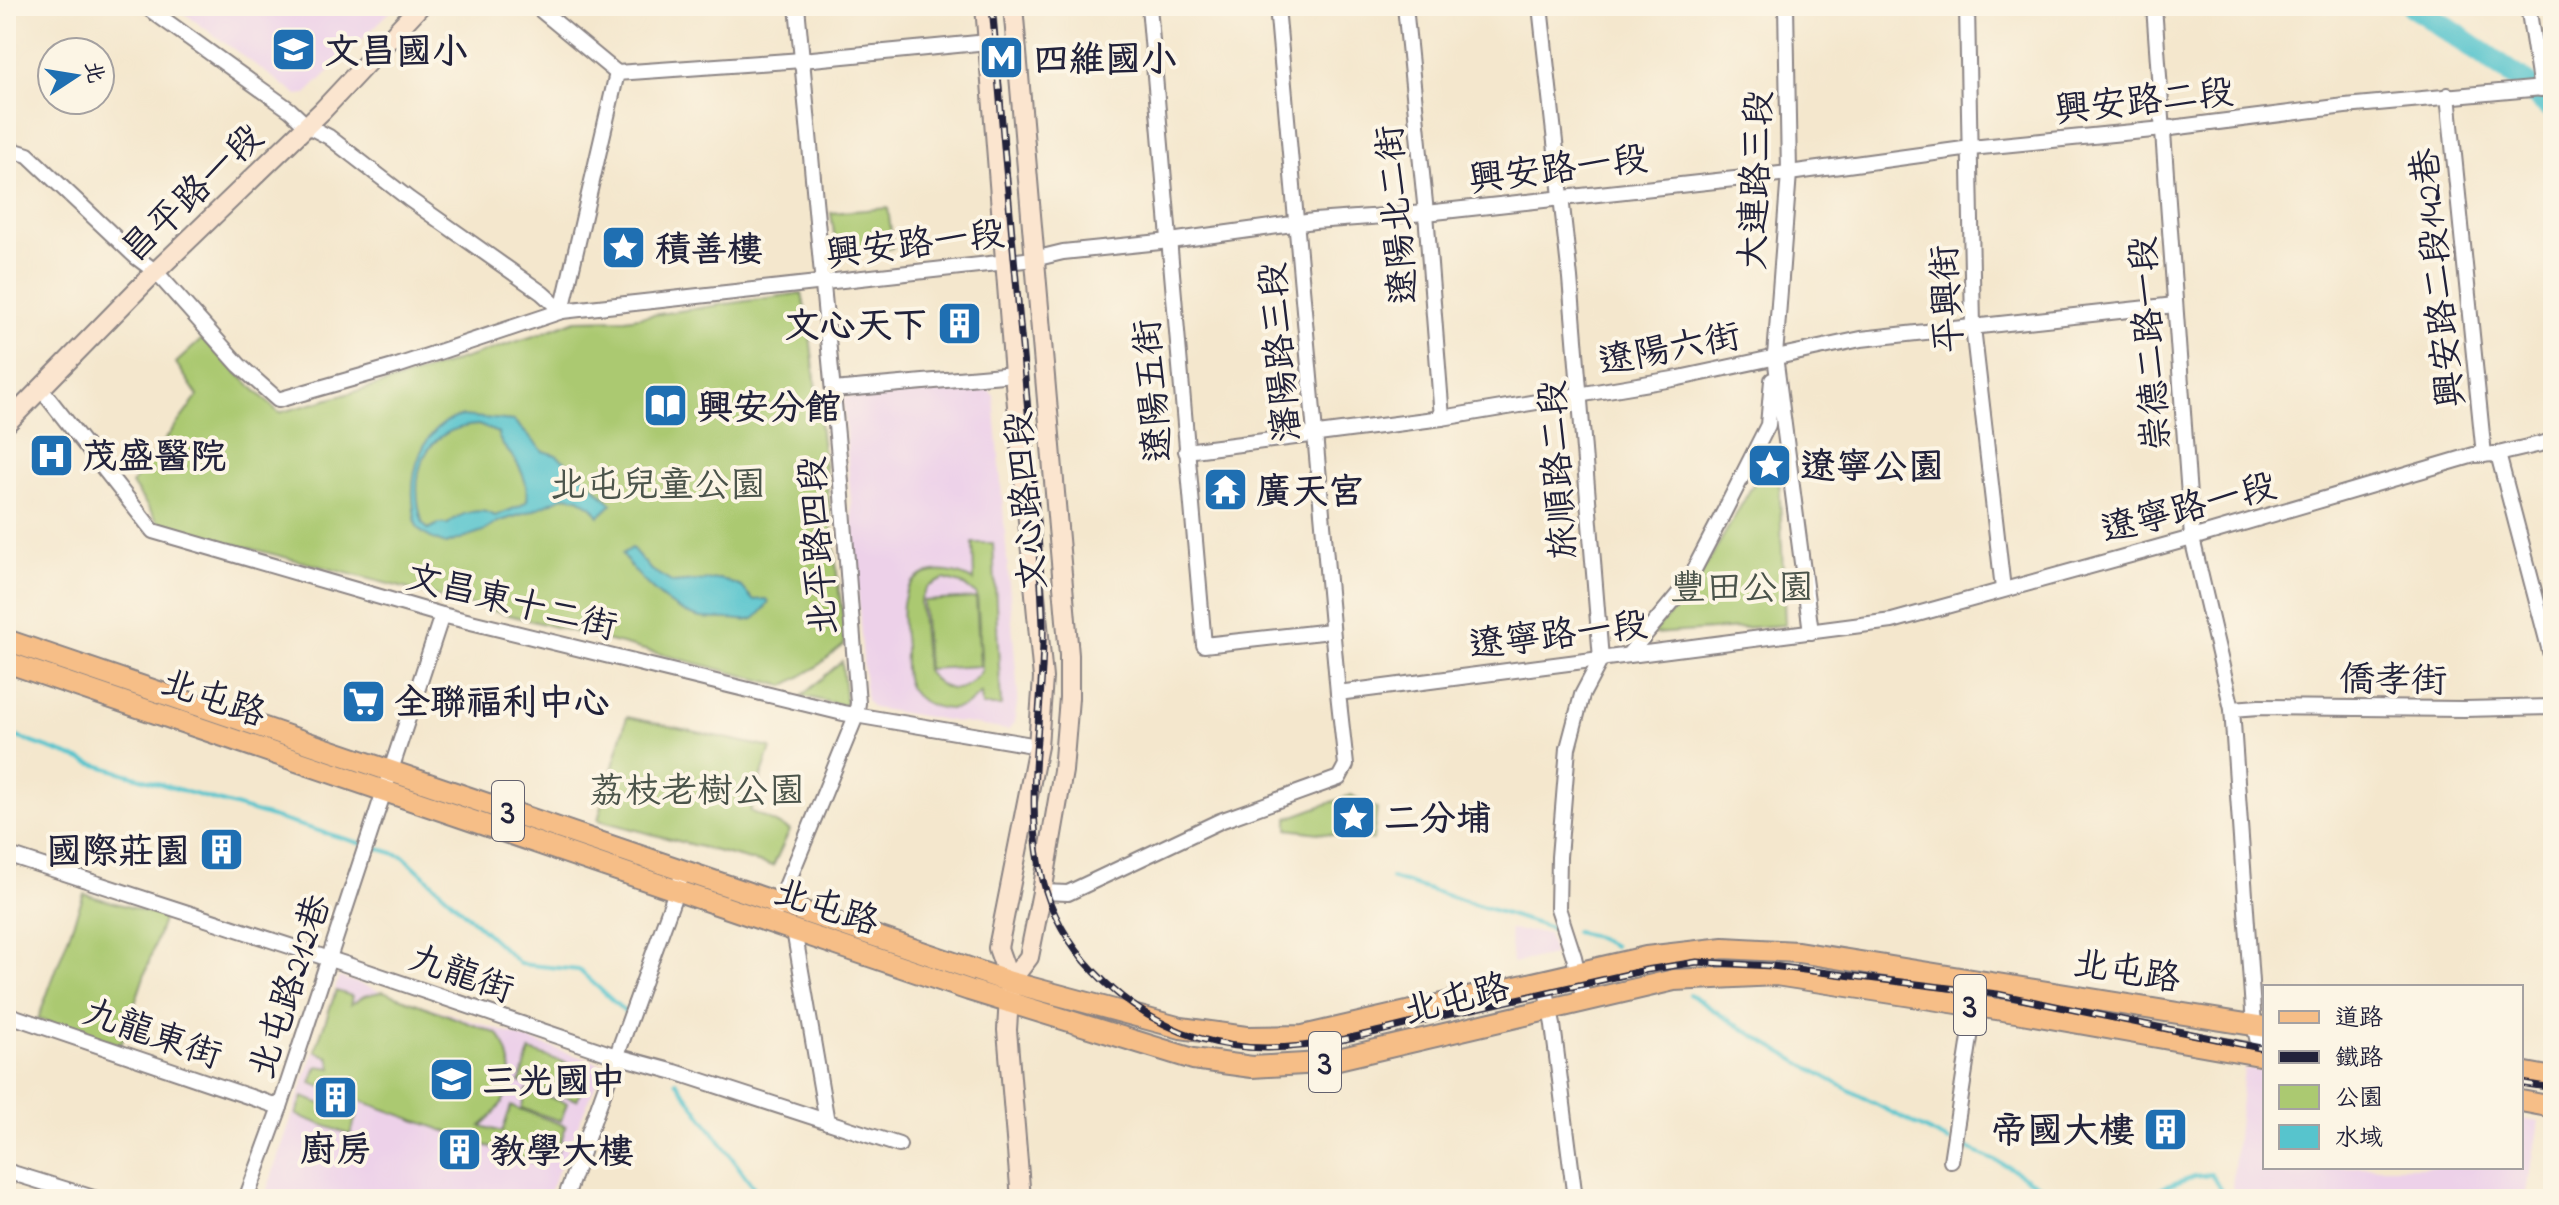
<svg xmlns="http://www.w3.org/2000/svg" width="2559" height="1205" viewBox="0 0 2559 1205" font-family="'Indie Flower','LXGW WenKai TC',sans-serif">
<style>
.built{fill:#edd1e9}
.green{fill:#abc971;stroke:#667656;stroke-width:2;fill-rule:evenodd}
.water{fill:#57c4cd;stroke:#3c7384;stroke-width:2;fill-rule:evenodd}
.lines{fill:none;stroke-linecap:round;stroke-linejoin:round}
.stream{stroke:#57c4cd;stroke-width:4}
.river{stroke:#57c4cd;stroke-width:24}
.street-casing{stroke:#8b8484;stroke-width:18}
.secondary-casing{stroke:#8b8484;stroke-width:22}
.primary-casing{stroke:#8b8484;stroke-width:24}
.street{stroke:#fff;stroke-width:14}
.secondary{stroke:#fbe5cf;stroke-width:18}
.primary{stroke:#f6be87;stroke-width:20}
.rail-casing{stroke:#22223b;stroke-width:7}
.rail{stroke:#fcf5e5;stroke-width:4;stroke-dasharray:12;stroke-linecap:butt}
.labels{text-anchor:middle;stroke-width:8;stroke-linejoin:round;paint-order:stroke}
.shield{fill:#fcf5e5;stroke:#63616e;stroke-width:2}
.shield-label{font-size:34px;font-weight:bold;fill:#22223b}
.poi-label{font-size:36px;font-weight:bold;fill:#22223b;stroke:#fcf5e5;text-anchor:start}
.street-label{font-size:36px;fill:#22223b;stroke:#fcf5e5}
.park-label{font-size:36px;fill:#4b544b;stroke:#fcf5e5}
</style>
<rect width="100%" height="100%" fill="#fcf5e5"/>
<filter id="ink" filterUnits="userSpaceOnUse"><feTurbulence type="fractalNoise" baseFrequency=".0125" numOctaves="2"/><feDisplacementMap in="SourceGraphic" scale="16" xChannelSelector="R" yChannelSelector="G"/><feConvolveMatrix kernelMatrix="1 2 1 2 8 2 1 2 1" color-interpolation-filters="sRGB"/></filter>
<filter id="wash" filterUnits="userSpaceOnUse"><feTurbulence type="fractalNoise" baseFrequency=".006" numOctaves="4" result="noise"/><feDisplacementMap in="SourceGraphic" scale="32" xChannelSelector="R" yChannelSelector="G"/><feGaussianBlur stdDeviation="1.8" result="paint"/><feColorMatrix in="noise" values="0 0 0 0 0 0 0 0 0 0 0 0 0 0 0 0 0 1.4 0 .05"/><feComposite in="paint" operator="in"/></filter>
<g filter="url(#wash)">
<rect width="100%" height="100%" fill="#f4e7cd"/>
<g class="built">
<path d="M174 6H396L306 94 297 95Z"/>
<path d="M988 389 994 396 1018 696 1014 724 1008 730 873 708 866 700 843 397Z"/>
<path d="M1509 930 1548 933 1554 955 1512 963Z"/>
<path d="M339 977 604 1065 546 1199H264Z"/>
<path d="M2244 1068 2265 1071V1167H2521V1119L2539 1122 2526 1199H2237L2232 1187Z"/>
</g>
<g class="green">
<path d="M888 208 893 248 837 254 831 213Z"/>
<path d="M802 293 810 335 839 591 846 633 844 645 815 668 784 686 160 525 132 484 198 396 176 363 202 339 279 413 397 380 537 335 576 320 625 319Z"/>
<path d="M1770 446 1778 447 1785 625 1652 634 1691 592 1754 483Z"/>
<path d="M973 543H993L1001 706H982L981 693C976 697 972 702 966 705 950 714 921 706 911 690 903 679 905 661 905 648 904 633 900 613 904 599 912 565 951 567 974 581ZM944 579 964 585 977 595 982 670C963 696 946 695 926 671L920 601 927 587Z"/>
<path d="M976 598 980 666 927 669 923 601Z"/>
<path d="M842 661 846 706 802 696Z"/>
<path d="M627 717 771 748 750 811 790 830 773 866 598 820Z"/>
<path d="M1351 795 1377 809 1373 840 1288 829V818Z"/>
<path d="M84 894 164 917 121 1045 38 1019Z"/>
<path d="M336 991 352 996 350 1005 364 996 383 991 498 1034C521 1068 511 1102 481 1126L502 1132 511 1106 566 1126 557 1153 547 1149 540 1165 311 1083 317 1066 332 1068 329 1057 315 1051Z"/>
<path d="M530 1051 588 1070 577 1100 520 1082Z"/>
<path d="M527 1090 567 1103 561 1121 521 1108Z"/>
<path d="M303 1097 356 1117 350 1135 296 1115Z"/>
</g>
<g class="water">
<path d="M462 416 514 421 543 451 556 455 577 470 612 504 599 516 592 507 578 498 565 496 532 511 498 522 486 530 446 544C437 541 423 536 418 528 414 523 415 516 414 510 409 474 421 425 462 416ZM478 425 498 433C500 445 505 447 512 456 521 467 529 486 527 501L520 506 495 516C481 506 460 513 448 524H439L428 529 423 524C408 478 421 428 478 425Z"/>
<path d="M632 548 650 569 673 583 720 579 742 587 753 600 767 599 769 602C752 626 753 620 728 619 718 618 707 620 697 617 668 609 638 578 622 554Z"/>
</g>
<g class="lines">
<g class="stream">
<path d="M6 733 93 764 403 856 520 964 579 970 625 1012"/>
<path d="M1391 878 1554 929"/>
<path d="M1575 932 1590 935 1614 946"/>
<path d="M1689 994C1771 1049 1860 1098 1949 1141"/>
<path d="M676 1081 762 1199"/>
<path d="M1957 1144 2007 1166 2061 1199"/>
<path d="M2132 1199 2194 1176 2211 1174 2226 1199"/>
</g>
<path class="river" d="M2414 6 2521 80 2553 109"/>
</g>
</g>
<g filter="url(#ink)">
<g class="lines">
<defs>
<g id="street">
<path d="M145 6 290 110 306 125 329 137 409 199 542 293 562 311 1034 259 1063 252 1170 241 1314 221 1426 213 1789 173 1971 148 2163 129 2345 106 2553 87"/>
<path d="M536 6 617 73 802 60 988 42"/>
<path d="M1149 6 1204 645 1331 631"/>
<path d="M1277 6 1338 693"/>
<path d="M1405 6 1426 213 1442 418"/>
<path d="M1540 6 1570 278 1601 659 1582 695 1568 748 1559 857 1558 908 1574 957 1584 1001"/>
<path d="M1786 6 1789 173 1775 356 1811 632"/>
<path d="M1967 6 1973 327 2003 589"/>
<path d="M2154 6 2192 538 2232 709 2254 1025 2261 1055"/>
<path d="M2528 6 2541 89"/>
<path d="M2535 48 2553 45"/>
<path d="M2448 95 2484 455"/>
<path d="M6 148 28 155 136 257 156 272 239 365 278 400 397 366 562 311 617 73"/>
<path d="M41 389 153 531 442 615 843 713 1038 746"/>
<path d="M833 390 1014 374"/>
<path d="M1186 451 1442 418 1679 378 1861 339 2175 305"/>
<path d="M2498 454 2553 663"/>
<path d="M1629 654 1686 585 1724 512 1768 425 1772 380"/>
<path d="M2232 709 2259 707 2464 709 2553 707"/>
<path d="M6 854 345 964 616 1056 675 1072 899 1145"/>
<path d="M1042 892 1068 893 1220 821 1339 778 1346 765 1338 693 1892 621 2192 538 2474 455 2498 454 2553 441"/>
<path d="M776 911 856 716 858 703 839 457 797 6"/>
<path d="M794 930 827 1122"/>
<path d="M1544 980 1553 1025 1575 1199"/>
<path d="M6 1014 280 1107"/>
<path d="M1951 1161 1975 1005"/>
<path d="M6 1171 97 1199"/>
<path d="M246 1199 280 1107 442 615"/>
<path d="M565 1199 679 883"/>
</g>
<g id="secondary">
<path d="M985 6 1014 374 1043 678 1038 746 998 948 1010 982 1007 1030 1021 1199"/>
<path d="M6 424 148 279 322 111 420 6"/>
<path d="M1010 982 1029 957 1042 892 1063 771 1069 698V655L1013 6"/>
</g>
<g id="primary">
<path d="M6 640 1010 982 1181 1028 1246 1037 1303 1036 1646 957 1724 948 1798 952 2265 1027"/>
<path d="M6 662 969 990 1193 1059 1252 1067 1321 1063 1674 980 1776 975 2022 1013 2265 1056"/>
<path d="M2521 1072 2553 1078"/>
<path d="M2521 1101 2553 1107"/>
</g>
</defs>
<use href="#street" class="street-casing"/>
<use href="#secondary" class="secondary-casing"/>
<use href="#primary" class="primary-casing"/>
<use href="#street" class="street"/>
<use href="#secondary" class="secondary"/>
<use href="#primary" class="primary"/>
<defs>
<g id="rail">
<path d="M992 6C1001 116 1011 225 1021 335 1030 431 1039 528 1043 625 1045 713 1020 805 1046 891 1067 959 1131 1017 1199 1038 1280 1064 1367 1033 1446 1015 1513 1000 1579 985 1646 970L1697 962 1772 966 1997 994 2265 1049"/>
<path d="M2521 1083 2553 1088"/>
</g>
</defs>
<use href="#rail" class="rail-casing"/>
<use href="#rail" class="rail"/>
</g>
</g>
<defs>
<symbol id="school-square" viewBox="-11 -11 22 22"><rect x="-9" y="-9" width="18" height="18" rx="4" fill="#1f6fb2" stroke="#fcf5e5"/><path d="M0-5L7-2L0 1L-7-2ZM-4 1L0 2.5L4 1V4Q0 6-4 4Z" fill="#fff"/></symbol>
<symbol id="metro-square" viewBox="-11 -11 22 22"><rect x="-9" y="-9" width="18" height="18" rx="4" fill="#1f6fb2" stroke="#fcf5e5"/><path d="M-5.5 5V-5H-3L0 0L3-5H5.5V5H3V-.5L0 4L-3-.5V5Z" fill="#fff"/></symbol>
<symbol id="sight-square" viewBox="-11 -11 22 22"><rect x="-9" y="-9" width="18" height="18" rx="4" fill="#1f6fb2" stroke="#fcf5e5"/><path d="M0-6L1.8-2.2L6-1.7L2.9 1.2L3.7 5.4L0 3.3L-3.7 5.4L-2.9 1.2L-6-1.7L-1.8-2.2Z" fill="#fff"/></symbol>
<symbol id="building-square" viewBox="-11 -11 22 22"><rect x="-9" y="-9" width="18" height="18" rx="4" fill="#1f6fb2" stroke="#fcf5e5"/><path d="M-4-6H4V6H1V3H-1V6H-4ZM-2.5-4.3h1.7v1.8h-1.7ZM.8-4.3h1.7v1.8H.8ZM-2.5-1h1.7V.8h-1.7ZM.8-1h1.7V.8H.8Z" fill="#fff"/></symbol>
<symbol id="library-square" viewBox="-11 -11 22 22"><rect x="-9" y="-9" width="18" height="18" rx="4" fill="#1f6fb2" stroke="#fcf5e5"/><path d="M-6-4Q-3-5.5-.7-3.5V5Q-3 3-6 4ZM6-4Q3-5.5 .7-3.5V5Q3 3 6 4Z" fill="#fff"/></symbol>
<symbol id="hospital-square" viewBox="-11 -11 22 22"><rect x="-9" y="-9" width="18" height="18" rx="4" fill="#1f6fb2" stroke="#fcf5e5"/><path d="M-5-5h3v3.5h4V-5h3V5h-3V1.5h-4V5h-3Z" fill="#fff"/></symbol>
<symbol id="temple-square" viewBox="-11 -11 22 22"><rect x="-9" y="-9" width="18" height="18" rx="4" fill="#1f6fb2" stroke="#fcf5e5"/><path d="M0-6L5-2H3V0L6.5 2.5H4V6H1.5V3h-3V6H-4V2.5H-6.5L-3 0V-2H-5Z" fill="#fff"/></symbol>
<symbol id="supermarket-square" viewBox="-11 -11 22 22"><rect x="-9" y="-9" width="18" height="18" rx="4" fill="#1f6fb2" stroke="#fcf5e5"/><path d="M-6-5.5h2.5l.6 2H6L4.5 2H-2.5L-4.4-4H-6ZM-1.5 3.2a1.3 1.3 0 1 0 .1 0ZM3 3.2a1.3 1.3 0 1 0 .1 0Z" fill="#fff"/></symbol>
</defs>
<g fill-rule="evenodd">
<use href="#school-square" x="268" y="24" width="51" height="51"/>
<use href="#metro-square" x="976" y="32" width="51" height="51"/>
<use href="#sight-square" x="598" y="222" width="51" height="51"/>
<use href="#building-square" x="934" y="298" width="51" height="51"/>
<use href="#library-square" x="640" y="380" width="51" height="51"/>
<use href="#hospital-square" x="26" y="430" width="51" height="51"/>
<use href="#sight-square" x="1744" y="440" width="51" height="51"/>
<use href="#temple-square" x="1200" y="464" width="51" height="51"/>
<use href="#supermarket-square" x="338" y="676" width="51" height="51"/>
<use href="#sight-square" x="1328" y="792" width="51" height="51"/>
<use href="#building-square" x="196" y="824" width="51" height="51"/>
<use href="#school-square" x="426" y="1054" width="51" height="51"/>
<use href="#building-square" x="310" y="1072" width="51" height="51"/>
<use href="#building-square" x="2140" y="1104" width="51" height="51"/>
<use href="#building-square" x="434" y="1124" width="51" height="51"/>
</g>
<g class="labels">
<g class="shield">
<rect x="492" y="781" width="32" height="60" rx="6"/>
<rect x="1954" y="975" width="32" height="60" rx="6"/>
<rect x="1309" y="1032" width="32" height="60" rx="6"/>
</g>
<g class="shield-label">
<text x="508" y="823">3</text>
<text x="1970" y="1017">3</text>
<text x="1325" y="1074">3</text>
</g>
<g class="poi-label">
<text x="324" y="63">文昌國小</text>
<text x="1033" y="71">四維國小</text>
<text x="655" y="261">積善樓</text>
<text x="928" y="337" text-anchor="end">文心天下</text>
<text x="697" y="419">興安分館</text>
<text x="82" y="468">茂盛醫院</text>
<text x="1800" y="478">遼寧公園</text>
<text x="1256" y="503">廣天宮</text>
<text x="394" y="714">全聯福利中心</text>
<text x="1384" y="830">二分埔</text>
<text x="190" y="863" text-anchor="end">國際莊園</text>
<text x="482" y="1093">三光國中</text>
<text x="2135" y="1142" text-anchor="end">帝國大樓</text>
<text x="336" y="1161" text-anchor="middle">廚房</text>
<text x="490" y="1163">教學大樓</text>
</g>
<g class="street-label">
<text transform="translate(2144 99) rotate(-6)" y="13">興安路二段</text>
<text transform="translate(1558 167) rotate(-7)" y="13">興安路一段</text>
<text transform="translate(1754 180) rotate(-88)" y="13">大連路三段</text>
<text transform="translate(191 192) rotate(-44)" y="13">昌平路一段</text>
<text transform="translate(1395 215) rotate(-95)" y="13">遼陽北二街</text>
<text transform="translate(915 242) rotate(-7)" y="13">興安路一段</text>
<text transform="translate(2436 278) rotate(-96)" y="13">興安路二段142巷</text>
<text transform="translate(1945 299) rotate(-93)" y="13">平興街</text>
<text transform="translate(2148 344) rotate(-94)" y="13">崇德二路一段</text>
<text transform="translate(1669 347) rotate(-11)" y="13">遼陽六街</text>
<text transform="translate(1278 352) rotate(-95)" y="13">瀋陽路三段</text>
<text transform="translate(1151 391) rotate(-95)" y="13">遼陽五街</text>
<text transform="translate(1556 470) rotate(-94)" y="13">旅順路二段</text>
<text transform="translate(1024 501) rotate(-95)" y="13">文心路四段</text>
<text transform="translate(2188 506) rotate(-15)" y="13">遼寧路一段</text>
<text transform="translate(816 546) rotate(-94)" y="13">北平路四段</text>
<text transform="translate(512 600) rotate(14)" y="13">文昌東十二街</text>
<text transform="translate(1558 633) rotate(-7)" y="13">遼寧路一段</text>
<text transform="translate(2393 678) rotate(1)" y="13">僑孝街</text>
<text transform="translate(214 696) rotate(19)" y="13">北屯路</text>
<text transform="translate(827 905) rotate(18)" y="13">北屯路</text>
<text transform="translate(2127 969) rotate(9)" y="13">北屯路</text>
<text transform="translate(462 972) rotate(19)" y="13">九龍街</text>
<text transform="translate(288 986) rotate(-72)" y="13">北屯路212巷</text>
<text transform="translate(1456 997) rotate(-14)" y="13">北屯路</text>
<text transform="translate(153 1032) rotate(19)" y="13">九龍東街</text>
</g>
<g class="park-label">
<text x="658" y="496">北屯兒童公園</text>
<text x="1742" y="599">豐田公園</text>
<text x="697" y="802">荔枝老樹公園</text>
</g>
</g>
<rect width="2559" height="1205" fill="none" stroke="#fcf5e5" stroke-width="32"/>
<rect x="2263" y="985" width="260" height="184" fill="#fcf5e5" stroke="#a5a1a1" stroke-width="2"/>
<rect x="2279" y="1011" width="40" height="12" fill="#f6be87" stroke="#a5a1a1" stroke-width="2"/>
<text x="2335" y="1025" font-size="24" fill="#22223b">道路</text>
<rect x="2279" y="1051" width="40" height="12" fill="#22223b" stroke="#a5a1a1" stroke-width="2"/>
<text x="2335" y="1065" font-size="24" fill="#22223b">鐵路</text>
<rect x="2279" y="1085" width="40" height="24" fill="#abc971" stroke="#a5a1a1" stroke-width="2"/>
<text x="2335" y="1105" font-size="24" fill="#22223b">公園</text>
<rect x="2279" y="1125" width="40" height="24" fill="#57c4cd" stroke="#a5a1a1" stroke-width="2"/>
<text x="2335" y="1145" font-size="24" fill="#22223b">水域</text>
<g transform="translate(76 76) rotate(78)"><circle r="38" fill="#fcf5e5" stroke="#a5a1a1" stroke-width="2"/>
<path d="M0-6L14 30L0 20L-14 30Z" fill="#1f6fb2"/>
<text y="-12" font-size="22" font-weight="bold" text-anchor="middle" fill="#22223b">北</text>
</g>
</svg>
